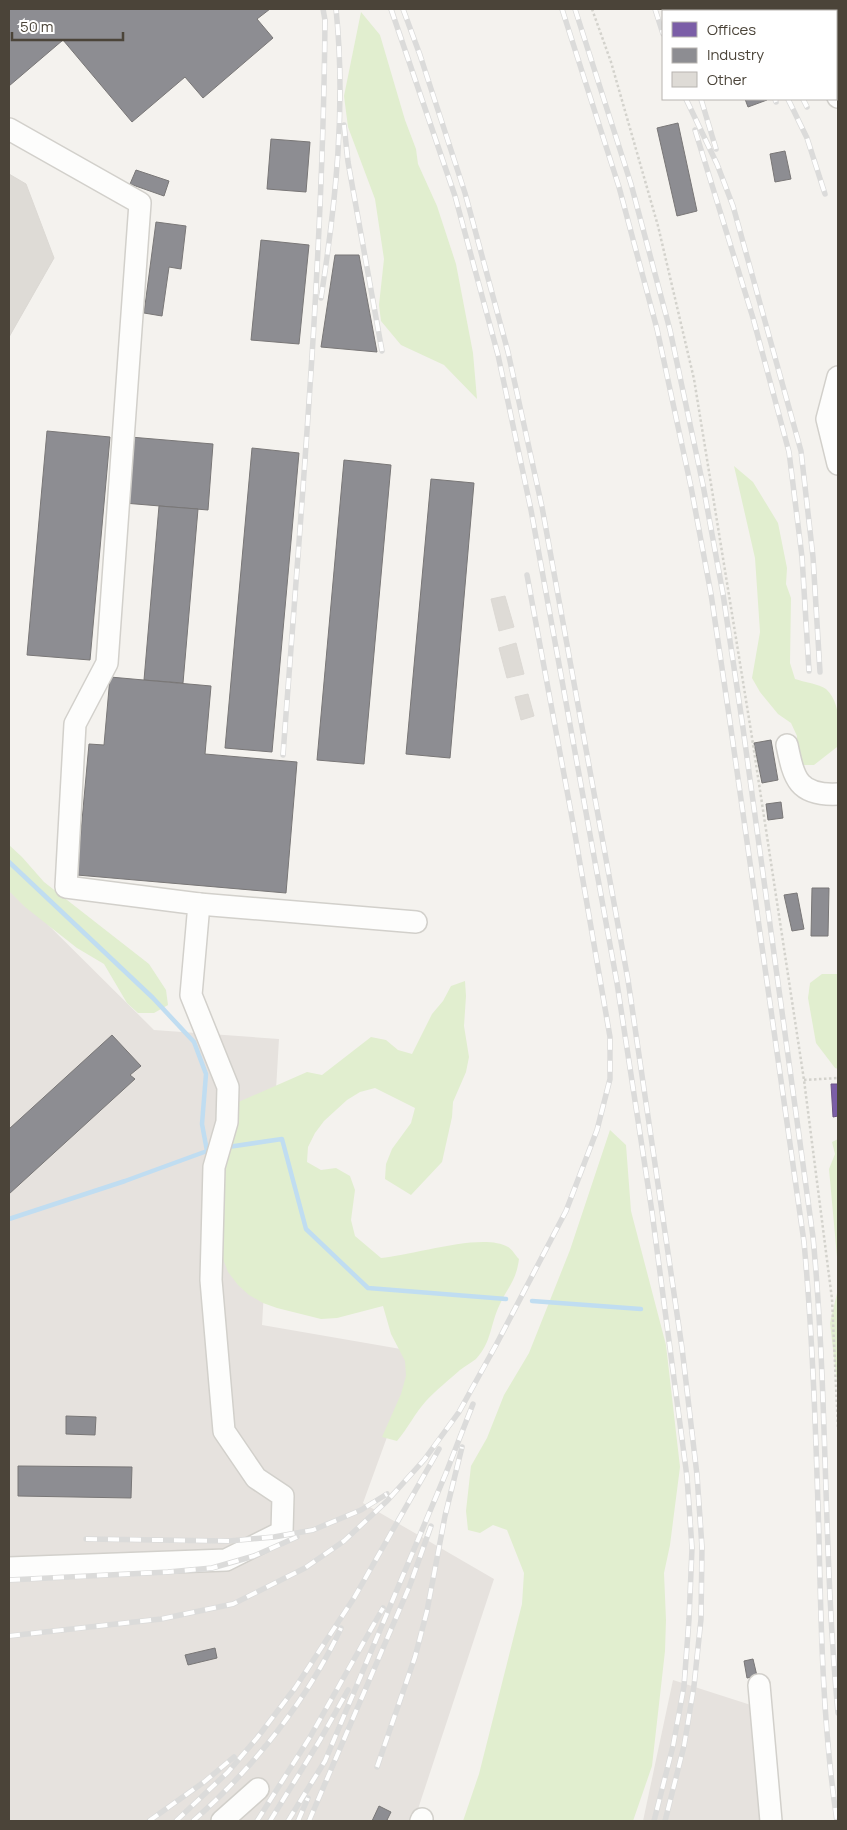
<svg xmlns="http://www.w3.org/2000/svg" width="847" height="1830" viewBox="0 0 847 1830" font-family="Manrope,sans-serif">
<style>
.industrial{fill:#e6e2de}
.green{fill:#e1eecf}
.offices{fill:#7b5ea7;stroke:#6d5686}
.industry{fill:#8d8d92;stroke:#797777}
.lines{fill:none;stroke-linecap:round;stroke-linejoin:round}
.stream{stroke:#c0ddf1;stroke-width:4.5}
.building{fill:#dedbd6;stroke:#dcd9d4}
.minor-casing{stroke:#d2d0cb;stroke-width:24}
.path{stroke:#d3d2cc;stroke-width:2.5;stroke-dasharray:2.5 2.5;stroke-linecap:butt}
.minor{stroke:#fdfdfc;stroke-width:21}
.rail-casing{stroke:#dbdbda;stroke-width:5.5}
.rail{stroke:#fff;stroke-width:4;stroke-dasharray:11;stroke-linecap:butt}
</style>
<rect width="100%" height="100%" fill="#f4f2ee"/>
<g class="industrial">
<path d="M9 886 154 1030 279 1039 262 1325 418 1352 363 1503 494 1579 418 1809 412 1821H9Z"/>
<path d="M673 1680 754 1706 764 1821H643Z"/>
</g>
<g class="green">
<path d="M361 12 380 35 405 120 416 149 418 164 437 206 456 264 473 353 477 399 444 365 401 345 381 321 379 305 384 259 375 199 348 127 344 96Z"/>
<path d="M734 466 753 482 778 523 787 568 786 584 791 598 790 663 795 679C804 682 819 684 826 689 840 701 841 730 837 747L814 765H800L795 752 797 736 791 723 778 714 760 692 752 678 760 632 755 558Z"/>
<path d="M9 845 22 857 44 882 149 964 166 990 168 1005 154 1013H138L127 1003 104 964 77 948 25 907 9 891Z"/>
<path d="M822 974H838V1069L835 1068 816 1043 808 998 810 983Z"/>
<path d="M465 981 466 996 464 1026 469 1057 466 1072 453 1102 452 1117 442 1162 411 1195 385 1179 386 1164 392 1149 411 1123 415 1108 375 1088 360 1092 347 1100 324 1121 315 1133 308 1147 307 1162 321 1170 336 1168 350 1176 355 1190 351 1220 355 1236 381 1258C411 1256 482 1232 508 1247 512 1249 515 1255 519 1259 516 1281 509 1285 500 1304 490 1324 492 1342 476 1359 471 1363 465 1366 460 1370 449 1380 436 1390 426 1401 415 1413 408 1428 397 1441L382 1437 401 1394 406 1376 405 1361 391 1334 383 1306 337 1318 321 1319 277 1308 263 1303 249 1295 238 1285 228 1272 223 1259 221 1243 223 1180 230 1150 235 1136 239 1106 236 1103 307 1072 322 1075 371 1037 386 1040 398 1050 412 1054 432 1014 443 1001 451 986Z"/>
<path d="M610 1130 626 1145 631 1211 666 1345 680 1467 670 1545 664 1573 666 1620 665 1651 652 1766 633 1821H463L479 1774 522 1604 524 1573 507 1530 493 1525 480 1533 468 1530 466 1511 471 1466 487 1438 504 1395 529 1353 570 1250Z"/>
<path d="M838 1139V1391L830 1323 837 1293 838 1268 829 1169 835 1154 832 1142Z"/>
</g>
<path class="offices" d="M831 1084H838V1116L833 1117Z"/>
<g class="industry">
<path d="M9 9H270L257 19 273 38 203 98 185 77 132 122 63 40 9 86Z"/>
<path d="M745 99H767V100L748 107Z"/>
<path d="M678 123 697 211 677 216 657 128Z"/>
<path d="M271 139 310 142 306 192 267 189Z"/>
<path d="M785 151 791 179 775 182 770 154Z"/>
<path d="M136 170 169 181 164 196 130 184Z"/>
<path d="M156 222 186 226 181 269 169 267 162 316 144 313Z"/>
<path d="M261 240 309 245 299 344 251 340Z"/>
<path d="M335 255H359L377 352 321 347Z"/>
<path d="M47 431 110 437 90 660 27 655Z"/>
<path d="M130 437 213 444 208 510 124 503Z"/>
<path d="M252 448 299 453 272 752 225 748Z"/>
<path d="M344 460 391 465 364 764 317 760Z"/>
<path d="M431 479 474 483 450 758 406 754Z"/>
<path d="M159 506 198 509 183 683 144 680Z"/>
<path d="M110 677 211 686 205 754 297 762 286 893 77 875 89 744 104 745Z"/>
<path d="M771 740 778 780 762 783 754 743Z"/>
<path d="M781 802 783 818 768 820 766 804Z"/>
<path d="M812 888H829L828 936H811Z"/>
<path d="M797 893 804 929 792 931 784 895Z"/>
<path d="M112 1035 141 1066 130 1075 135 1079 9 1194V1129Z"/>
<path d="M66 1416 96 1417 95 1435 66 1434Z"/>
<path d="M18 1466 132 1467 131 1498 18 1496Z"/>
<path d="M215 1648 217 1658 188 1665 185 1655Z"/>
<path d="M753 1659 757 1676 747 1678 744 1661Z"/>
<path d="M379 1806 391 1812 387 1820 389 1821H372Z"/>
</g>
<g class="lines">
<g class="stream">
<path d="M9 862 153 998 194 1042 206 1074 202 1124 207 1151 125 1181 9 1219"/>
<path d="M228 1147 282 1139 306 1229 368 1288 506 1299"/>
<path d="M532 1301 641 1309"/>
</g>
</g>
<g class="building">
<path d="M9 174 26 184 54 258 9 337Z"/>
<path d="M505 596 514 627 499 631 491 599Z"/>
<path d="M516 643 524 674 507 678 499 648Z"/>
<path d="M528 694 534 716 521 720 515 697Z"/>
</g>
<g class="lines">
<defs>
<g id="minor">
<path d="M787 9 789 11"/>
<path d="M836 92 838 97"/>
<path d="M9 129 140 203 107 663 75 724 66 887 199 904 191 995 228 1087 227 1122 214 1167 211 1280 224 1431 256 1478 283 1496 282 1532 226 1560 9 1568"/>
<path d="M838 377 827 419 838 464"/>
<path d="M787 745C794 779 798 796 838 794"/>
<path d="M199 904 416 922"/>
<path d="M759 1685 771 1821"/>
<path d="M222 1821 258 1789"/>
<path d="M421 1821 422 1819"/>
</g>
</defs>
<use href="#minor" class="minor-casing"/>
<g class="path">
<path d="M592 9 611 62 658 226 694 379 751 731 804 1080 832 1299 838 1429"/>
<path d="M804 1080 838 1078"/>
</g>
<use href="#minor" class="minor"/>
<defs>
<g id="rail">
<path d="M391 9 455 196 498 355 531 510 617 983 652 1212 687 1477 692 1548 689 1619 684 1686 673 1746 654 1821"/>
<path d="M403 9 420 55 465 193 508 352 542 507 628 980 682 1348 697 1475 702 1547 701 1619 694 1686 684 1746 665 1821"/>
<path d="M562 9 619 187 657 329 691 487 711 594 730 722 804 1242C813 1340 816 1439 819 1538 821 1632 823 1728 837 1821"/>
<path d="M575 9 631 184 670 330 703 485 723 594 742 721 813 1237C828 1395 823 1554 838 1713"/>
<path d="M655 9 663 34"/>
<path d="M667 9 668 11"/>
<path d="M702 9 704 11"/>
<path d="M716 9 718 11"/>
<path d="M730 9 732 11"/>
<path d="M756 9 757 11"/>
<path d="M816 9 819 11"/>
<path d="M835 9 838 12"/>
<path d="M836 33 838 37"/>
<path d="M686 99 717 164 733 206 801 451 813 557 820 672"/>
<path d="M701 99 716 149"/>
<path d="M775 99 776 102"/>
<path d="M788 99 807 138 825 194"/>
<path d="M803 99 807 107"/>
<path d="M344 125 348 162 382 351"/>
<path d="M695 130 753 318 789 452 802 557 809 671"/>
<path d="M321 298C336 202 346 105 336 9"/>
<path d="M283 755C301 510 323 265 325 20L323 9"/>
<path d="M86 1539 229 1541 274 1537 313 1530 361 1510 387 1494"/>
<path d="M9 1580 168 1572 212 1568 254 1556 297 1537"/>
<path d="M9 1636 161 1619 233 1604 305 1568 344 1541 387 1501 424 1460 459 1412 496 1345 566 1211 597 1130 610 1079V1037L573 823 527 575"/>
<path d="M377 1767 415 1657 427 1611 445 1516 462 1447"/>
<path d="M149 1821 204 1782 234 1757"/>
<path d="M176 1821 228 1772 257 1738 295 1688 354 1598 439 1449"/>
<path d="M193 1821C252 1770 308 1699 341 1628"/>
<path d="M257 1821 310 1737 383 1608"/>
<path d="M270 1821 320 1740 348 1690"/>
<path d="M288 1821 325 1761 446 1473 473 1404"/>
<path d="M298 1821 308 1798"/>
<path d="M309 1821 410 1585 431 1526"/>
</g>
</defs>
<use href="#rail" class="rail-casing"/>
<use href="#rail" class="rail"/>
</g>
<rect width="847" height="1830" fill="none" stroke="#4b4439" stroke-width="20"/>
<rect x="662" y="10" width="175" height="90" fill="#ffffff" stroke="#b7b4b0"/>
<rect x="672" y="22" width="25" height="15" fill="#7b5ea7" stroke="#b7b4b0"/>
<text x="707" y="35" font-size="15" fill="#4b4439">Offices</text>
<rect x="672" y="48" width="25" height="15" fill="#8d8d92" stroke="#b7b4b0"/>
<text x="707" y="60" font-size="15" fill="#4b4439">Industry</text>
<rect x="672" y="72" width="25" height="15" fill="#dedbd6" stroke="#b7b4b0"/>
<text x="707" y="85" font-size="15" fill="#4b4439">Other</text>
<path d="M12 32v8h111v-8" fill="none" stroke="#4b4439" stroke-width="2.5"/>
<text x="20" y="32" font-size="15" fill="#4b4439" stroke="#ffffff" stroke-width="4" paint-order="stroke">50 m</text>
</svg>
